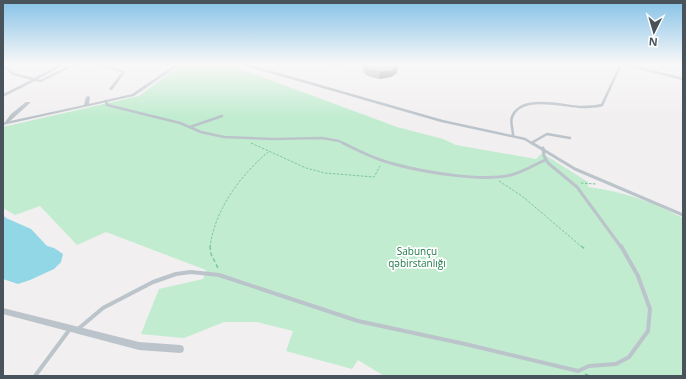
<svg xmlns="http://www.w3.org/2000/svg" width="686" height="379" viewBox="0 0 686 379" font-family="'Open Sans',sans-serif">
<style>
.green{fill:#c1ecd0}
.water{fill:#91d7e5}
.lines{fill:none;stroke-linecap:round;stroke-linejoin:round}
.path-far1{stroke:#7cc79f;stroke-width:1;stroke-dasharray:2.5 1.5;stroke-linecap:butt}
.path{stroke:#7cc79f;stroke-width:1.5;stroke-dasharray:4 2.5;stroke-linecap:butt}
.lane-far2{stroke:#bcc4cb;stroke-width:2.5}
.lane-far1{stroke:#bcc4cb;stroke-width:3}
.lane{stroke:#bcc4cb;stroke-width:4}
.street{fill:#bcc4cb;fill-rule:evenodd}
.wall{fill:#adafb4}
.shaded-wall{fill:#8d8f92}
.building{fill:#c9ccd1;stroke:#8d8f92}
.labels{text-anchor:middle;stroke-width:3.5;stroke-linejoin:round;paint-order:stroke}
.park-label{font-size:10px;fill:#1e7748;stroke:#fff}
</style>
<rect width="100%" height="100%" fill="#f1efef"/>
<path class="green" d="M183 64H227L397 127 443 139 456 145 536 159 542 153 588 182V187C625 192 650 201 683 218V376H384L358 360 352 369 286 351 293 331 257 322H224L184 338 141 334 159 289 203 279 206 270 106 232 77 245 40 206 15 215 3 208V127L139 96Z"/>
<path class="water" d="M3 215 6 218 31 229 47 246 54 248 63 254 61 262 54 269 30 280 18 284 3 279Z"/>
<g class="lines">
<g class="path-far1">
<path d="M251 143 306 168 325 173 374 177 380 166"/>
<path d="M499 181 522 196 582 247"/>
<path d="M581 183 596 184"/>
<path d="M210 247C215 209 240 176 268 152"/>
</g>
<g class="path">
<path d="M210 246 211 254 219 270"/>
<path d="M581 246 585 249"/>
<path d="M585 374 590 376"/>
</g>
<g class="lane-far2">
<path d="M243 64 442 121 525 139 533 144"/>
<path d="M624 64 683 79"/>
<path d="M106 101 107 105 180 123 201 132 224 137 273 139 322 138 339 141 345 144"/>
<path d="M190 127 222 116"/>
<path d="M513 135C513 130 510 122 512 117 521 94 562 106 581 107 588 107 595 107 602 105L621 64"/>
<path d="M533 142 547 134 570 138"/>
</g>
<g class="lane-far1">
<path d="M343 143C359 151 376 160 394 164 423 172 482 182 511 175 523 172 534 165 545 160"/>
<path d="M532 143 575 169 683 215"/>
<path d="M543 148 544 156 548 163 577 187 621 247"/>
</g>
<g class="lane">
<path d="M78 329 103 308 153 282 176 274 191 272 219 275 358 321 465 344 578 371 589 366 616 364 629 357 648 331 650 309 638 276 621 246"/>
<path d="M35 376 70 329"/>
</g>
<g class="street">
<path d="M3 64 15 73 34 78 61 64H66L38 79 40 80 72 64H77L41 82 35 81 3 97V94L31 80 13 75 3 67Z"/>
<path d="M90 64H97L126 71 112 90H111L109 89 122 72Z"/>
<path d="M176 64H181L134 96 3 125V123L5 122 11 114 26 102H30V103L10 121 84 105 86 97 88 96 90 97 89 104 132 94Z"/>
<path d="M3 308 139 342 180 345 183 346 184 349 183 352 180 353 139 350 3 314Z"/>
</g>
</g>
<g class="wall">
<path d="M325 64H340L336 66Z"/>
<path d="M363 64H398L397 73 391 77 379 79 368 76 365 74 363 71Z"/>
</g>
<path class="shaded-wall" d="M398 66 397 73 391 77 379 79 380 72Z"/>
<path class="building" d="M363 64H398V66L391 71 380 72 369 70 365 67Z"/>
<linearGradient id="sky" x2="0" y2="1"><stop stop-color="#85c2e7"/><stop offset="0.55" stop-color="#f9f8f8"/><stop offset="1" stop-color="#f9f8f8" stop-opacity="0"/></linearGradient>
<rect width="686" height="117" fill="url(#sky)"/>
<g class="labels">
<g class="park-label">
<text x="417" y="255">Sabunçu<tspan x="417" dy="12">qəbirstanlığı</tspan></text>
</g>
</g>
<rect width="686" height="379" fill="none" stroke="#48535b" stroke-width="8"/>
<g transform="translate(654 32) rotate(185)" stroke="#ffffff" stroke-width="3" paint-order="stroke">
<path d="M0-3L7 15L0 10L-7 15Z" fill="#48535b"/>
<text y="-6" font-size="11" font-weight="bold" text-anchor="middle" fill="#48535b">N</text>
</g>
</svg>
